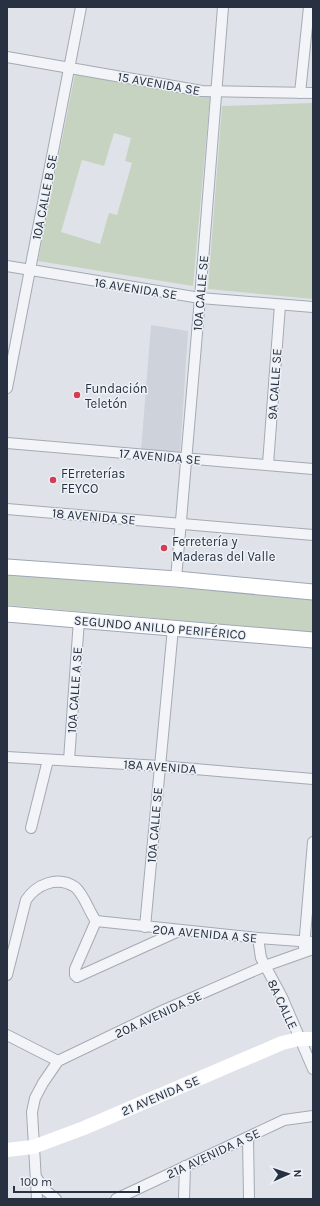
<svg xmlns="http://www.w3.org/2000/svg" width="320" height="1206" viewBox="0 0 320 1206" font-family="Karla,sans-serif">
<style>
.built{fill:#cdd2db}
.green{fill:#c5d3c0;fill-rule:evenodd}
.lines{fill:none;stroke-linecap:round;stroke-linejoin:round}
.street-casing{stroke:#a4aab3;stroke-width:12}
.primary-casing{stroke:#9ea7b5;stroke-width:17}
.street{stroke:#f2f4f7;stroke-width:10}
.secondary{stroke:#fff;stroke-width:14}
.primary{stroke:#fff;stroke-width:15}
.poi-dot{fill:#d33e56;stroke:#eef2f6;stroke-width:1.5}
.labels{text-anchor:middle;stroke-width:3;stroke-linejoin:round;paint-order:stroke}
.street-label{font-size:13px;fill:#273141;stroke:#eef2f6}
.poi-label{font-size:13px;fill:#273141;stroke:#eef2f6;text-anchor:start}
</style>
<rect width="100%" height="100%" fill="#dfe3e9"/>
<path class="built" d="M151 325 188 331 180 454 141 451Z"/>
<g class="green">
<path d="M75 74 210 97 193 286 38 261ZM114 133 131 138 125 161 132 163 117 215 109 213 100 244 61 232 82 160 104 166Z"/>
<path d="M313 103V299L208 289 222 106Z"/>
<path d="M7 574 313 599V630L311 632 7 605Z"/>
</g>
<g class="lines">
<defs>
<g id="street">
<path d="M7 57 202 91 313 93"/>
<path d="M300 93 309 7"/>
<path d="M7 266 200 298 313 307"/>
<path d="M7 388 81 7"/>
<path d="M7 443 313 469"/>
<path d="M268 464 280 305"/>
<path d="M7 509 313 535"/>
<path d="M176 579 200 298 223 7"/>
<path d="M7 757 160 766 313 779"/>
<path d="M69 760 79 620"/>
<path d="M31 828 48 760"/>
<path d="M96 921 258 938 313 942"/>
<path d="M96 921 75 969V975L77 977 179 931"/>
<path d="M145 927 173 628"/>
<path d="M258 938 261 958 282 997 313 1069"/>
<path d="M304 947 313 842"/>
<path d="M7 975 26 900C36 885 57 875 75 887 84 894 89 912 96 921"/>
<path d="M7 1035 58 1061"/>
<path d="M248 1137 249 1199"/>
<path d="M36 1177 45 1190 56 1199"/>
<path d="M37 1199 32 1112 35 1098 43 1083 58 1061 164 1010 265 966 313 949"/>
<path d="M116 1199 284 1120 313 1116"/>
<path d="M184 1199 185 1166"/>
</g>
<g id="primary">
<path d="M7 567 176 579 313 592"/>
<path d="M7 614 313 640"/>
</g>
</defs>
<use href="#street" class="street-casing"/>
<use href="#primary" class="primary-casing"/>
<use href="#street" class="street"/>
<path class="secondary" d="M7 1150 33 1147 84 1128 282 1043 299 1039H313"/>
<use href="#primary" class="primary"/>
</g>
<g class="poi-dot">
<circle cx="77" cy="395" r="4"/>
<circle cx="53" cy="480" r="4"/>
<circle cx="164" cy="548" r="4"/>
</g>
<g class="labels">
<g class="street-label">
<text transform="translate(159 83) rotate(10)" y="5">15 AVENIDA SE</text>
<text transform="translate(44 197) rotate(-79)" y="5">10A CALLE B SE</text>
<text transform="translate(136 288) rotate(9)" y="5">16 AVENIDA SE</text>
<text transform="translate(200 293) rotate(-85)" y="5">10A CALLE SE</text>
<text transform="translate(274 384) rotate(-86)" y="5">9A CALLE SE</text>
<text transform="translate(160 456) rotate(5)" y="5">17 AVENIDA SE</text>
<text transform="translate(94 516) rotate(5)" y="5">18 AVENIDA SE</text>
<text transform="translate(160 627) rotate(5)" y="5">SEGUNDO ANILLO PERIFÉRICO</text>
<text transform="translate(74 690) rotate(-86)" y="5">10A CALLE A SE</text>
<text transform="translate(160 766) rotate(4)" y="5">18A AVENIDA</text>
<text transform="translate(154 825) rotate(-85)" y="5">10A CALLE SE</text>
<text transform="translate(205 933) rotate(5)" y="5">20A AVENIDA A SE</text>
<text transform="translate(283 1004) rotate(65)" y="5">8A CALLE</text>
<text transform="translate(158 1014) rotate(-25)" y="5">20A AVENIDA SE</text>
<text transform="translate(160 1095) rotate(-23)" y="5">21 AVENIDA SE</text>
<text transform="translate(213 1153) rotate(-25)" y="5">21A AVENIDA A SE</text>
</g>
<g class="poi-label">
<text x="85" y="393">Fundación<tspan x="85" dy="15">Teletón</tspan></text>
<text x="61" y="478">FErreterías<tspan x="61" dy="15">FEYCO</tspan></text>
<text x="172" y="546">Ferretería y<tspan x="172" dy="15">Maderas del Valle</tspan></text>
</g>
</g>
<rect width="320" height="1206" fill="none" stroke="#273141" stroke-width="16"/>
<g transform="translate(288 1174) rotate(87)" stroke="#eef2f6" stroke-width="3" paint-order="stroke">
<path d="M0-3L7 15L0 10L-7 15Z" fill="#273141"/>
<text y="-6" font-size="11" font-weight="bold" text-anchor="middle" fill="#273141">N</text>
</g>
<path d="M14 1186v6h125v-6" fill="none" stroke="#273141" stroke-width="2"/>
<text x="20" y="1186" font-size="12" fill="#273141" stroke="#eef2f6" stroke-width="3" paint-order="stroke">100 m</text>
</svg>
